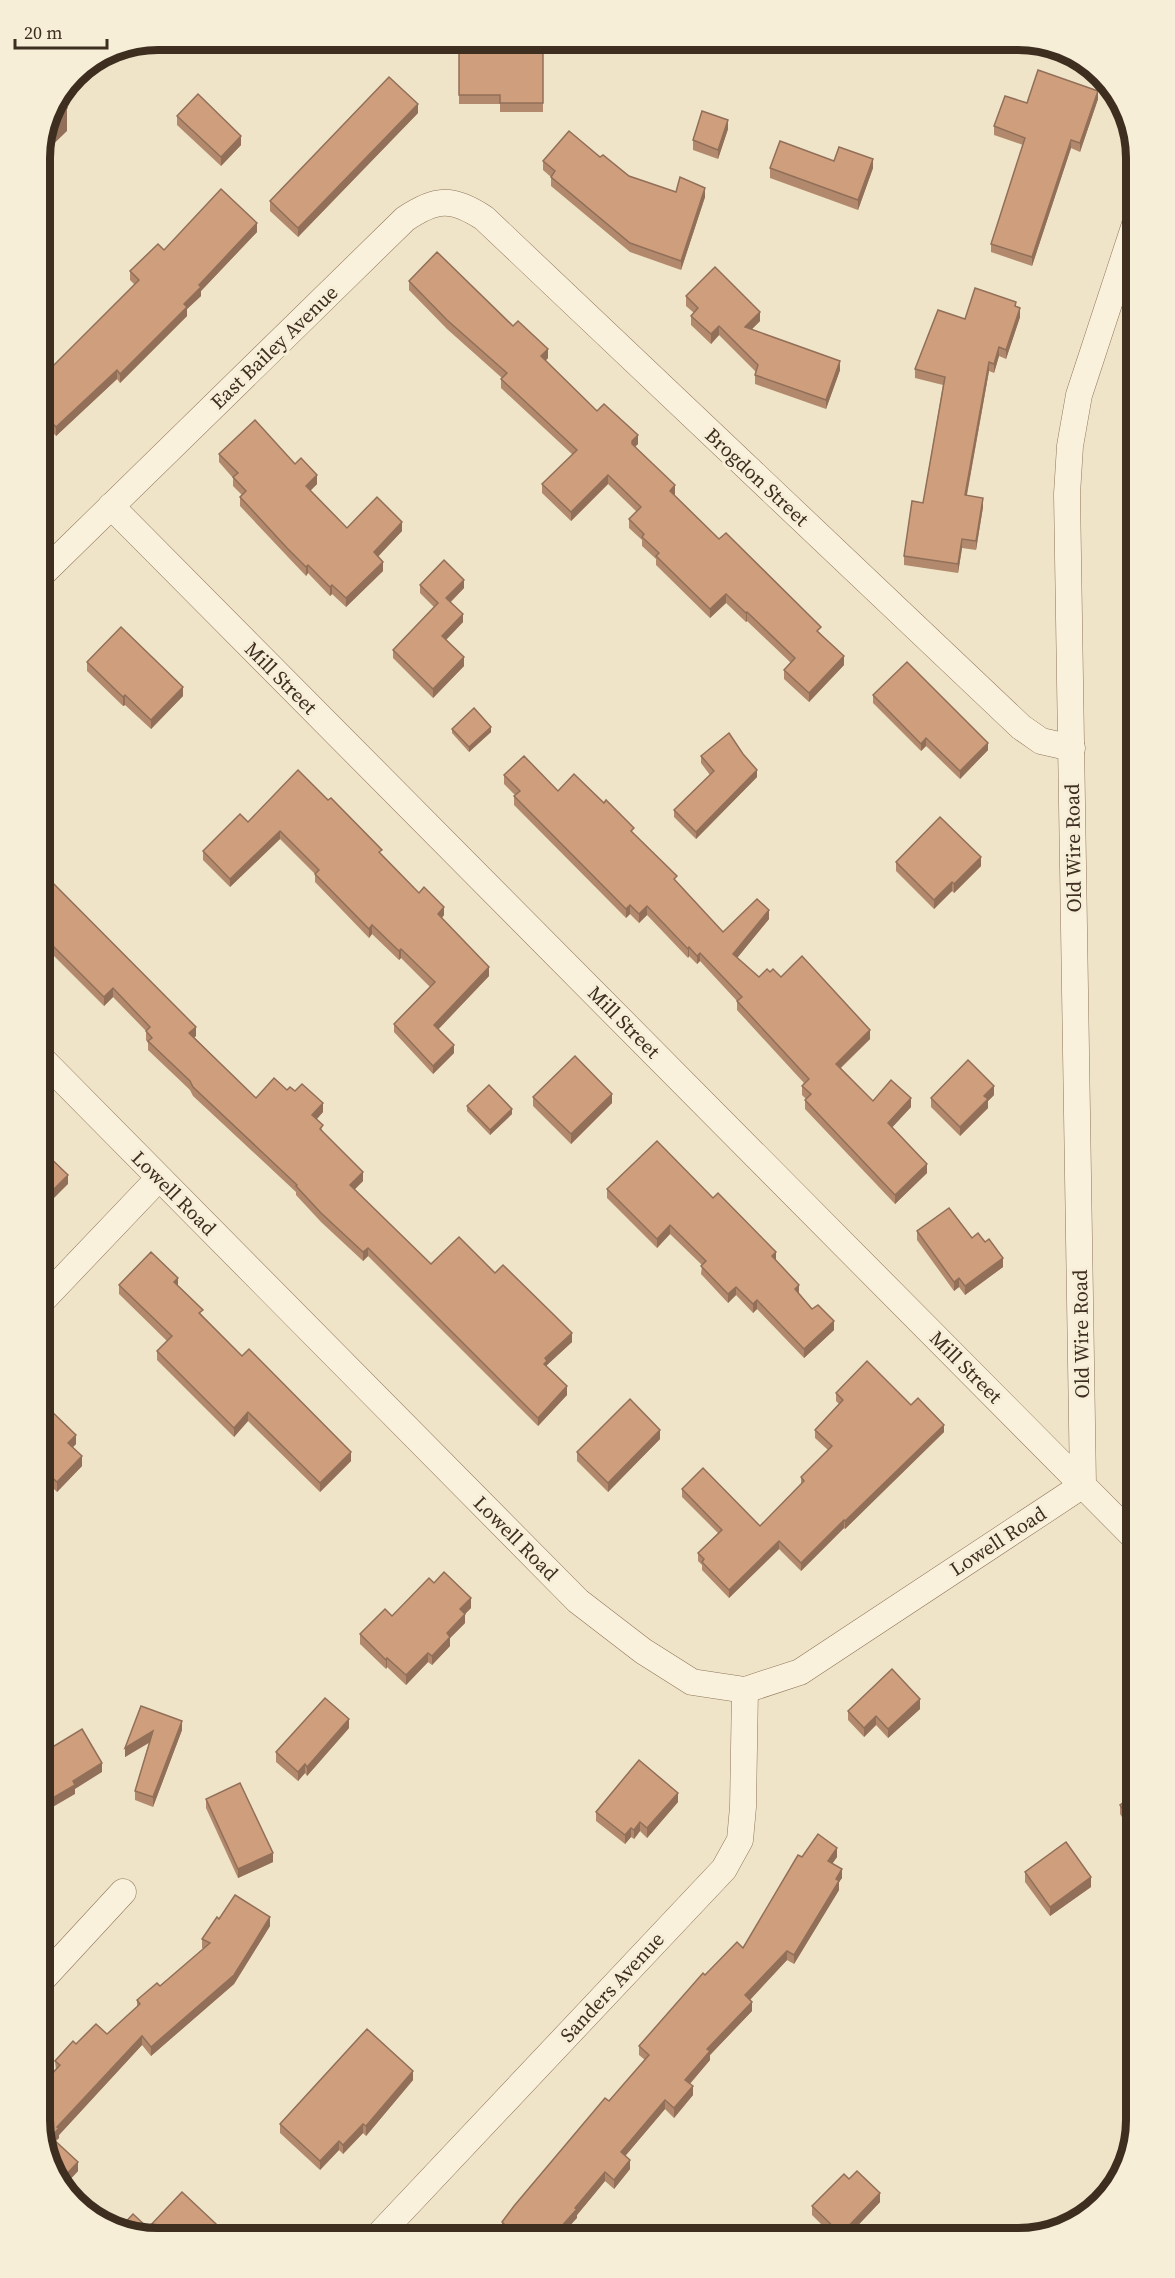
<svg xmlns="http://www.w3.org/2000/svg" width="1175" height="2278" viewBox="0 0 1175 2278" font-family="'Source Serif 4',serif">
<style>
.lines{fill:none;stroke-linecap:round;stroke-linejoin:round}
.minor-casing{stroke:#8d765c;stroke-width:27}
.minor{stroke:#faf1dc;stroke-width:26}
.wall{fill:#b2896c}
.shaded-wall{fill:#916f58}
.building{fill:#cf9f7d;stroke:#916f58;stroke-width:1.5}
.labels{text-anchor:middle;stroke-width:6;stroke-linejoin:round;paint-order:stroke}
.street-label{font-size:20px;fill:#3d2e20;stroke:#f7eed8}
.rim{fill:none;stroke:#3d2e20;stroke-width:8}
</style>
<rect width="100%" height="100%" fill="#f0e4c8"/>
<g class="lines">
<defs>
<g id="minor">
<path d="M111 506 1136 1539"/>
<path d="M39 577 405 219C436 198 452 197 484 218L1021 727 1041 741 1072 748"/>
<path d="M39 1056 578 1601 643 1651 692 1682 745 1690 800 1672 1083 1485"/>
<path d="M39 1304 159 1178"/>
<path d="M1083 1485 1067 494 1070 446 1079 395 1136 221"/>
<path d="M39 1983 123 1892"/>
<path d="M375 2239 724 1869 740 1840 743 1807 745 1690"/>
</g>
</defs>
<use href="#minor" class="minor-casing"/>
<use href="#minor" class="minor"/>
</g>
<g class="wall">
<path d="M459 52H543V112H500V104H459Z"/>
<path d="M1098 99 1080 152 1071 148 1032 266 991 252V244L1023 145 994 135V126L1027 103Z"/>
<path d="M418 113 298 237 270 211V201Z"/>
<path d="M177 116 241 145 221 166 177 125Z"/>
<path d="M728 129 718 159 693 150V140Z"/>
<path d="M600 157 629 176 676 192 705 197 681 270 630 252 551 186V177L543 170V161Z"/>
<path d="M834 161 873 168 858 210 770 178V168Z"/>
<path d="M257 232 201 291V296L187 309V316L120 383 117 379 56 436 39 418V354L51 368 135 285 130 280V271L164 250Z"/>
<path d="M409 281 513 326 548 358 545 361 597 411 638 444 635 446 675 494 674 495 719 539 821 634 844 665 809 702 784 679V670L791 663 747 621 746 622 726 603 710 618 656 565V559L642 546V540L629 528V519L637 512 608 484 571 521 542 493V484L573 455 501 388V379L502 378 447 329 409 290Z"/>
<path d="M686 296 760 321 751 330 840 370 826 409 755 384V375L756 372 719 335 711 344 691 325V316L694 313 686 306Z"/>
<path d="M1016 307 1020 317 1006 359 999 356 994 373 989 371 967 495 983 507 976 550 962 548 958 573 904 565V556L923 503 943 385 915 378V369L965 319Z"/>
<path d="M219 454 295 464 317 484 310 491 347 528 402 531 378 556 383 571 346 607 332 594 330 596 308 573 306 576 287 556 240 506V497L242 495 233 486V478L219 462Z"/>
<path d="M420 585 464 588 451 602 463 622 446 640 464 666 433 698 393 658V650L434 607 420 593Z"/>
<path d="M87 662 183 696 151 729 125 705 123 706 87 671Z"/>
<path d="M873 695 988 750 960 779 926 746 921 751 873 703Z"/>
<path d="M452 729 491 732 469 752 452 733Z"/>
<path d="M701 756 757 777 696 839 674 817V810L710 775 701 763Z"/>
<path d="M504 775 558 791 634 834 677 883 723 932 769 919 737 958 759 977 770 972 781 977 870 1039 841 1068 873 1101 911 1107 892 1127 927 1173 895 1204 805 1109V1100L806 1099 802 1095V1086L804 1083 737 1010V1001L700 961 697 964 689 956 688 958 647 915 639 923 630 914 626 918 514 805V796L515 795 504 784Z"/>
<path d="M248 822 382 855 419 893 444 915 442 918 489 976 438 1029 454 1053 433 1074 394 1032V1024L430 987 401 958 399 960 372 934 369 938 315 882V874L280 839 230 887 203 860V851Z"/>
<path d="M896 862 981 866 954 893 952 891 934 909 896 871Z"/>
<path d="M39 874 196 1036 194 1037 256 1098 287 1090 295 1091 323 1112 317 1119 323 1132 363 1181 354 1190 431 1264 495 1273 572 1342 547 1365V1368L567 1395 538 1426 368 1256 363 1261 321 1222 296 1195V1192L193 1096 190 1090 148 1050V1043L146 1040V1031L113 997 104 1006 39 941Z"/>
<path d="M994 1095 988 1101V1108L960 1136 931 1107V1098Z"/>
<path d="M533 1097 612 1103 571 1144 533 1106Z"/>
<path d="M467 1106 512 1114 490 1135 467 1111Z"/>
<path d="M607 1189 776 1261 799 1294 812 1309 834 1330 804 1358 757 1309 753 1313 736 1295 728 1303 701 1274 702 1265 670 1234 657 1248 607 1198Z"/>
<path d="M917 1231 972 1238 1003 1267 965 1295 959 1287 954 1291 917 1240Z"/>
<path d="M1136 1237V1270L1124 1259V1249Z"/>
<path d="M119 1285 178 1286 203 1316 242 1356 351 1461 320 1492 248 1421 234 1437 157 1360V1351L167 1341 119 1294Z"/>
<path d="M1136 1285V1300L1133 1297V1288Z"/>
<path d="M836 1393 911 1405 944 1432 845 1529 844 1528 801 1571 779 1549 729 1598 702 1570V1565L698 1561V1553L718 1533 682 1497V1489L760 1526 801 1484V1477L828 1450 815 1438V1430L839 1404 836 1401Z"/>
<path d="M39 1411 76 1444 72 1448 82 1466 57 1492 43 1478 39 1482Z"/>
<path d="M660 1439 608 1492 577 1461V1452Z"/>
<path d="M434 1583 471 1608 465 1614V1623L450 1638V1646L432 1665 428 1662 406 1685 387 1667 386 1669 360 1644V1634L392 1616Z"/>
<path d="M920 1709 888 1738 876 1725 864 1737 848 1720V1711Z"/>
<path d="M349 1728 307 1776 305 1773 298 1781 276 1762V1752Z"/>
<path d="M182 1730 153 1807 135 1800V1791L149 1743 125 1757V1748Z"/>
<path d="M1136 1794V1838L1120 1814V1805Z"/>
<path d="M206 1799 273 1862 238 1878 206 1808Z"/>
<path d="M678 1802 647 1838 640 1831 634 1839 631 1837 625 1844 596 1821V1812Z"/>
<path d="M802 1857H837L832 1863 842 1878 839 1882V1890L794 1964 787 1960 750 2000 752 2011 710 2055V2060L690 2084 693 2095 674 2118 665 2109 625 2156 630 2169 614 2189 605 2181 577 2215V2218L502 2226V2222L609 2101 645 2060 639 2055V2046L705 1975 743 1948Z"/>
<path d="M1025 1872 1091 1887 1050 1916 1025 1882Z"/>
<path d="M219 1919 270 1926 234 1984 151 2056 142 2045 59 2135V2138L55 2141 78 2171 64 2186 48 2166 56 2070 55 2061 76 2044 107 2034 137 2007V2000L160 1986 204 1949 202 1948V1939Z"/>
<path d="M413 2080 366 2136 363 2133 343 2154 339 2150 320 2170 280 2133V2124Z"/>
<path d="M1124 2161 1119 2176 1118 2174V2166Z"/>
<path d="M849 2179 880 2202 845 2239H836L812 2215V2206Z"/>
</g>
<g class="shaded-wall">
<path d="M1098 91V99L1080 152V143Z"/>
<path d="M418 104V113L298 237V228Z"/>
<path d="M67 108V131L39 158V150L45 129Z"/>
<path d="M728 120V129L718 159V150Z"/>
<path d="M241 136V145L221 166V157Z"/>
<path d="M1071 140V148L1032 266V257Z"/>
<path d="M873 159V168L858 210V200Z"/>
<path d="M705 188V197L681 270V261Z"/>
<path d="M257 223V232L201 291V296L187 309V316L120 383V374L184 304 199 285Z"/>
<path d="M1020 308V317L1006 359V350Z"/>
<path d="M760 312V321L745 336V327Z"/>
<path d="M719 326V335L711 344V334Z"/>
<path d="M999 347V356L994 373V364Z"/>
<path d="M548 349V358L541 365V356Z"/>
<path d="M840 361V370L826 409V400Z"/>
<path d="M989 362V371L965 504V495Z"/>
<path d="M117 370V379L56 436V427Z"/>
<path d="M638 435V444L632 450V441Z"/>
<path d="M317 475V484L306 495V486Z"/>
<path d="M608 475V484L571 521V512Z"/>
<path d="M47 480V489L39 497V488Z"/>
<path d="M675 485V494L670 500V491Z"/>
<path d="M983 498V507L976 550V541Z"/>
<path d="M402 522V531L374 561V552Z"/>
<path d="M962 539V548L958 573V564Z"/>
<path d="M383 562V571L346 607V598Z"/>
<path d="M308 565V573L306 576V567Z"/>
<path d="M464 580V588L446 606V598Z"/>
<path d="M332 585V594L330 596V587Z"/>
<path d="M726 594V603L710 618V609Z"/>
<path d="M747 612V621L746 622V613Z"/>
<path d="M463 614V622L442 644V636Z"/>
<path d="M844 656V665L809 702V693Z"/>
<path d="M464 657V666L433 698V689Z"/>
<path d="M44 679V684L39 689V684Z"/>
<path d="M183 687V696L151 729V720Z"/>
<path d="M125 695V705L123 706V697Z"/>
<path d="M491 727V732L469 752V747Z"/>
<path d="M926 738V746L921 751V744Z"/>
<path d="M988 743V750L960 779V771Z"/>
<path d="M757 770V777L696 839V832Z"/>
<path d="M280 831V839L230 887V879Z"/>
<path d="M981 857V866L954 893V884Z"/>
<path d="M952 882V891L934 909V900Z"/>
<path d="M630 905V914L626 918V909Z"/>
<path d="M647 906V915L639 923V914Z"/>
<path d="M444 907V915L438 922V914Z"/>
<path d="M769 910V919L733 963V954Z"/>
<path d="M372 925V934L369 938V929Z"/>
<path d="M689 947V956L688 958V949Z"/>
<path d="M401 949V958L399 960V951Z"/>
<path d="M700 953V961L697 964V956Z"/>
<path d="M489 967V976L434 1034V1025Z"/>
<path d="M113 988V997L104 1006V997Z"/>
<path d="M196 1027V1036L189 1042V1033Z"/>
<path d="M870 1030V1039L836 1072V1064Z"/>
<path d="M454 1045V1053L433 1074V1066Z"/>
<path d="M994 1086V1095L988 1101V1108L960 1136V1127L984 1096Z"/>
<path d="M612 1094V1103L571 1144V1134Z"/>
<path d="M911 1098V1107L888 1132V1123Z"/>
<path d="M323 1103V1112L312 1124V1115Z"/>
<path d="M512 1109V1114L490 1135V1130Z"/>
<path d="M927 1164V1173L895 1204V1195Z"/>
<path d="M363 1172V1181L350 1194V1185Z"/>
<path d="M68 1175V1184L39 1213V1204Z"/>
<path d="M670 1225V1234L657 1248V1239Z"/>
<path d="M368 1248V1256L363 1261V1252Z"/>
<path d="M776 1252V1261L772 1256Z"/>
<path d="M1003 1258V1267L965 1295V1286Z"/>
<path d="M178 1278V1287L174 1282Z"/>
<path d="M959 1278V1287L954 1291V1282Z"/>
<path d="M799 1285V1294L795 1289Z"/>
<path d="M736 1287V1295L728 1303V1294Z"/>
<path d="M757 1300V1309L753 1313V1304Z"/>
<path d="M834 1321V1330L804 1358V1349Z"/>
<path d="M572 1333V1342L547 1365V1370L544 1373 545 1358Z"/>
<path d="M567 1386V1395L538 1426V1418Z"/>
<path d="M248 1412V1421L234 1437V1428Z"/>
<path d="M944 1425V1432L845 1529V1521Z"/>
<path d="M660 1430V1439L608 1492V1483Z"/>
<path d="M76 1435V1444L68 1452V1443Z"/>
<path d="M351 1452V1461L320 1492V1483Z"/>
<path d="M82 1456V1466L57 1492V1482Z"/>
<path d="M43 1469V1478L39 1482V1473Z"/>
<path d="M844 1520V1528L801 1571V1563Z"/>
<path d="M779 1541V1549L729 1598V1590Z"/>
<path d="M471 1598V1608L460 1619V1609Z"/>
<path d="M465 1614V1623L450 1638V1646L432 1665V1656L447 1633Z"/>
<path d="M428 1653V1662L406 1685V1675Z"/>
<path d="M387 1658V1667L386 1669V1660Z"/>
<path d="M920 1699V1709L888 1738V1729Z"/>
<path d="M876 1716V1725L864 1737V1728Z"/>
<path d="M349 1719V1728L307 1776V1767Z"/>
<path d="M182 1721V1730L153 1807V1797Z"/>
<path d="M153 1731V1740L125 1757V1748Z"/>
<path d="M102 1763V1772L75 1789V1794L39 1815V1806L73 1781Z"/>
<path d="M305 1764V1773L298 1781V1772Z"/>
<path d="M678 1793V1802L647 1838V1828Z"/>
<path d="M640 1822V1831L634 1839V1830Z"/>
<path d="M631 1828V1837L625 1844V1835Z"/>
<path d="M837 1848V1857L828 1870V1861Z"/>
<path d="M273 1853V1862L238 1878V1869Z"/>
<path d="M842 1869V1878L839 1882V1890L794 1964V1955Z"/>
<path d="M1091 1877V1887L1050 1916V1907Z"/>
<path d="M270 1917V1926L234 1984 151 2056V2047Z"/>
<path d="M787 1951V1960L745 2005V1995Z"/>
<path d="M752 2002V2011L710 2055V2060L685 2089V2080L707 2049Z"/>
<path d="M142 2036V2045L59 2135V2138L51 2146V2137L57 2127Z"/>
<path d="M413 2071V2080L366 2136V2126Z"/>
<path d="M693 2086V2095L674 2118V2108Z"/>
<path d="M665 2100V2109L621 2161V2152Z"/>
<path d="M363 2124V2133L343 2154V2145Z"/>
<path d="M339 2141V2150L320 2170V2161Z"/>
<path d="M630 2160V2169L614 2189V2180Z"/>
<path d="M78 2162V2171L64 2186 60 2181Z"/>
<path d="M605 2172V2181L577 2215V2218L558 2239H550Z"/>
<path d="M880 2193V2202L845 2239H841V2234Z"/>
</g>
<g class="building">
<path d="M459 52H543V103H500V95H459Z"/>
<path d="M1038 70 1098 91 1080 143 1071 140 1032 257 991 244 1025 138 994 126 1005 96 1027 103Z"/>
<path d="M389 77 418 104 298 228 270 201Z"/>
<path d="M198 94 241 136 221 157 177 116Z"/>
<path d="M57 97 67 108 45 129 51 105Z"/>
<path d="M702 111 728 120 718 150 693 140Z"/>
<path d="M569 131 600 157 603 155 629 176 676 192 680 177 705 188 681 261 630 243 551 177 555 171 543 161Z"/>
<path d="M780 141 834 161 839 147 873 159 858 200 770 168Z"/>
<path d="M221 189 257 223 199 285 201 287 184 304 187 307 120 374 117 370 56 427 39 409V354L51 368 139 280 130 271 158 244 164 250Z"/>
<path d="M437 252 513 326 518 321 548 349 541 356 597 411 604 404 638 435 632 441V444L675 485 670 491 719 539 726 533 821 627 817 631 844 656 809 693 784 670 795 658 747 612 746 613 726 594 710 609 656 556 659 553 642 537 644 534 629 519 641 507 608 475 571 512 542 484 577 450 501 379 507 373 447 320 409 281Z"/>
<path d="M715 267 760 312 745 327 840 361 826 400 755 375 758 365 719 326 711 334 691 316 698 308 686 296Z"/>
<path d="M975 288 1016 302 1015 306 1020 308 1006 350 999 347 994 364 989 362 965 495 983 498 976 541 962 539 958 564 904 556 912 501 923 503 945 377 915 369 938 310 965 319Z"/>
<path d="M255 420 295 464 301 458 317 475 306 486 347 528 377 497 402 522 374 552 383 562 346 598 332 585 330 587 308 565 306 567 287 548 240 497 246 491 233 477 238 473 219 454Z"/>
<path d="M39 472 47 480 39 488Z"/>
<path d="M444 560 464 580 446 598 463 614 442 636 464 657 433 689 393 650 438 603 420 585Z"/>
<path d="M121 627 183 687 151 720 125 695 123 697 87 662Z"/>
<path d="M907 662 988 743 960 771 926 738 921 744 873 695Z"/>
<path d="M39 674 44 679 39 684Z"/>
<path d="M474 708 491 727 469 747 452 729Z"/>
<path d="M729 733 743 754 757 770 696 832 674 810 714 771 701 756Z"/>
<path d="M524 756 558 791 574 774 604 803 606 800 634 828 631 831 677 876 674 879 723 932 757 899 769 910 733 954 759 977 767 969 770 972 773 969 781 977 802 956 870 1030 836 1064 873 1101 891 1080 911 1098 888 1123 927 1164 895 1195 805 1100 811 1094 802 1086 809 1079 737 1001 742 997 700 953 697 956 689 947 688 949 647 906 639 914 630 905 626 909 514 796 520 791 504 775Z"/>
<path d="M298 770 328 800 331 798 382 850 379 852 419 893 424 887 444 907 438 914 489 967 434 1025 454 1045 433 1066 394 1024 435 982 401 949 399 951 372 925 369 929 315 874 319 870 280 831 230 879 203 851 240 814 248 822Z"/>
<path d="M940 817 981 857 954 884 952 882 934 900 896 862Z"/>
<path d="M42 872 196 1027 189 1033 256 1098 274 1078 287 1090 290 1087 295 1091 302 1084 323 1103 312 1115 323 1125 320 1129 363 1172 350 1185 431 1264 459 1237 495 1273 503 1265 553 1314 572 1333 545 1358 547 1361 544 1364 567 1386 538 1418 368 1248 363 1252 321 1213 296 1186 297 1185 193 1087 190 1081 148 1041 152 1038 146 1031 150 1027 113 988 104 997 39 932V874Z"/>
<path d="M575 1056 612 1094 571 1134 533 1097Z"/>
<path d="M968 1060 994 1086 984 1096 988 1099 960 1127 931 1098Z"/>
<path d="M489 1085 512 1109 490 1130 467 1106Z"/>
<path d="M657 1141 713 1198 718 1193 776 1252 772 1256 799 1285 795 1289 812 1309 818 1305 834 1321 804 1349 757 1300 753 1304 736 1287 728 1294 701 1266 706 1261 670 1225 657 1239 607 1189Z"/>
<path d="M39 1147 68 1175 39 1204Z"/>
<path d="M949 1208 972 1238 978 1233 985 1242 989 1239 1003 1258 965 1286 959 1278 954 1282 917 1231Z"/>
<path d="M1136 1237V1260L1124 1249Z"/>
<path d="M151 1252 178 1278 174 1282 203 1310 199 1313 242 1356 249 1349 351 1452 320 1483 248 1412 234 1428 157 1351 172 1336 119 1285Z"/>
<path d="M867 1361 911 1405 918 1398 944 1425 845 1521 844 1520 801 1563 779 1541 729 1590 702 1562 704 1559 698 1553 722 1530 682 1489 703 1468 760 1526 804 1481 801 1477 832 1446 815 1430 843 1400 836 1393Z"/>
<path d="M630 1399 660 1430 608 1483 577 1452Z"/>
<path d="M45 1405 76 1435 68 1443 82 1456 57 1482 43 1469 39 1473V1411Z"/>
<path d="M444 1572 471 1598 460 1609 465 1614 447 1633 450 1637 432 1656 428 1653 406 1675 387 1658 386 1660 360 1634 385 1609 392 1616 429 1578 434 1583Z"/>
<path d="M892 1669 920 1699 888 1729 876 1716 864 1728 848 1711Z"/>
<path d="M325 1698 349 1719 307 1767 305 1764 298 1772 276 1752Z"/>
<path d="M141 1706 182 1721 153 1797 135 1791 153 1731 125 1748Z"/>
<path d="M82 1729 102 1763 73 1781 75 1785 39 1806V1739L43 1736 51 1748Z"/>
<path d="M639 1760 678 1793 647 1828 640 1822 634 1830 631 1828 625 1835 596 1812Z"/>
<path d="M240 1783 273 1853 238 1869 206 1799Z"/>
<path d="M1136 1794V1829L1120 1805Z"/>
<path d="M818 1834 837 1848 828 1861 842 1869 836 1879 839 1881 794 1955 787 1951 745 1995 752 2002 707 2049 710 2051 685 2080 693 2086 674 2108 665 2100 621 2152 630 2160 614 2180 605 2172 575 2208 577 2209 550 2239H491L504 2224 502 2222 514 2206 605 2098 609 2101 649 2055 639 2046 703 1973 705 1975 737 1942 743 1948 798 1855 802 1857Z"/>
<path d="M1066 1842 1091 1877 1050 1907 1025 1872Z"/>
<path d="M235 1895 270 1917 234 1975 151 2047 142 2036 57 2127 59 2128 51 2137 78 2162 60 2181 48 2166 39 2121V2088L60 2065 55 2061 73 2041 76 2044 96 2024 107 2034 140 2004 137 2000 157 1983 160 1986 210 1943 202 1939 217 1917 219 1919Z"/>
<path d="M367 2029 413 2071 366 2126 363 2124 343 2145 339 2141 320 2161 280 2124Z"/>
<path d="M1124 2161 1121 2170 1118 2166Z"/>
<path d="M857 2171 880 2193 841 2234 812 2206 844 2174 849 2179Z"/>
<path d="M1118 2179 1116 2187 1106 2195 1103 2192Z"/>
<path d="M182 2192 232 2239H150L120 2228 133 2214 148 2228Z"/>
</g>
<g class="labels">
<g class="street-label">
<text transform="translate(274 347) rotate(-44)" y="7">East Bailey Avenue</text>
<text transform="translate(757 477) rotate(43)" y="7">Brogdon Street</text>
<text transform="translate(281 678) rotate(45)" y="7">Mill Street</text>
<text transform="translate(1073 848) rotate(-91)" y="7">Old Wire Road</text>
<text transform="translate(624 1022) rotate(45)" y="7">Mill Street</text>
<text transform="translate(174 1193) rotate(45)" y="7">Lowell Road</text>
<text transform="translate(1081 1334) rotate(-91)" y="7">Old Wire Road</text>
<text transform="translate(966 1367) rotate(45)" y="7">Mill Street</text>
<text transform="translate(516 1538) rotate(45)" y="7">Lowell Road</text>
<text transform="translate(998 1541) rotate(-33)" y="7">Lowell Road</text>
<text transform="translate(612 1987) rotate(-47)" y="7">Sanders Avenue</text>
</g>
</g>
<path d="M0 0H1175V2278H0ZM158 50H1018A108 108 0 0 1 1126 158V2120A108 108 0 0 1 1018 2228H158A108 108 0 0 1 50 2120V158A108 108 0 0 1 158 50Z" fill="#f7eed8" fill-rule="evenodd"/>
<path class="rim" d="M158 50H1018A108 108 0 0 1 1126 158V2120A108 108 0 0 1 1018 2228H158A108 108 0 0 1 50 2120V158A108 108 0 0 1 158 50Z"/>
<path d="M15 39v9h92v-9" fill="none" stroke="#3d2e20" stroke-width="3"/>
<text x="24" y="39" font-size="18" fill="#3d2e20" stroke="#f7eed8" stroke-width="4.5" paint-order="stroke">20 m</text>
</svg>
